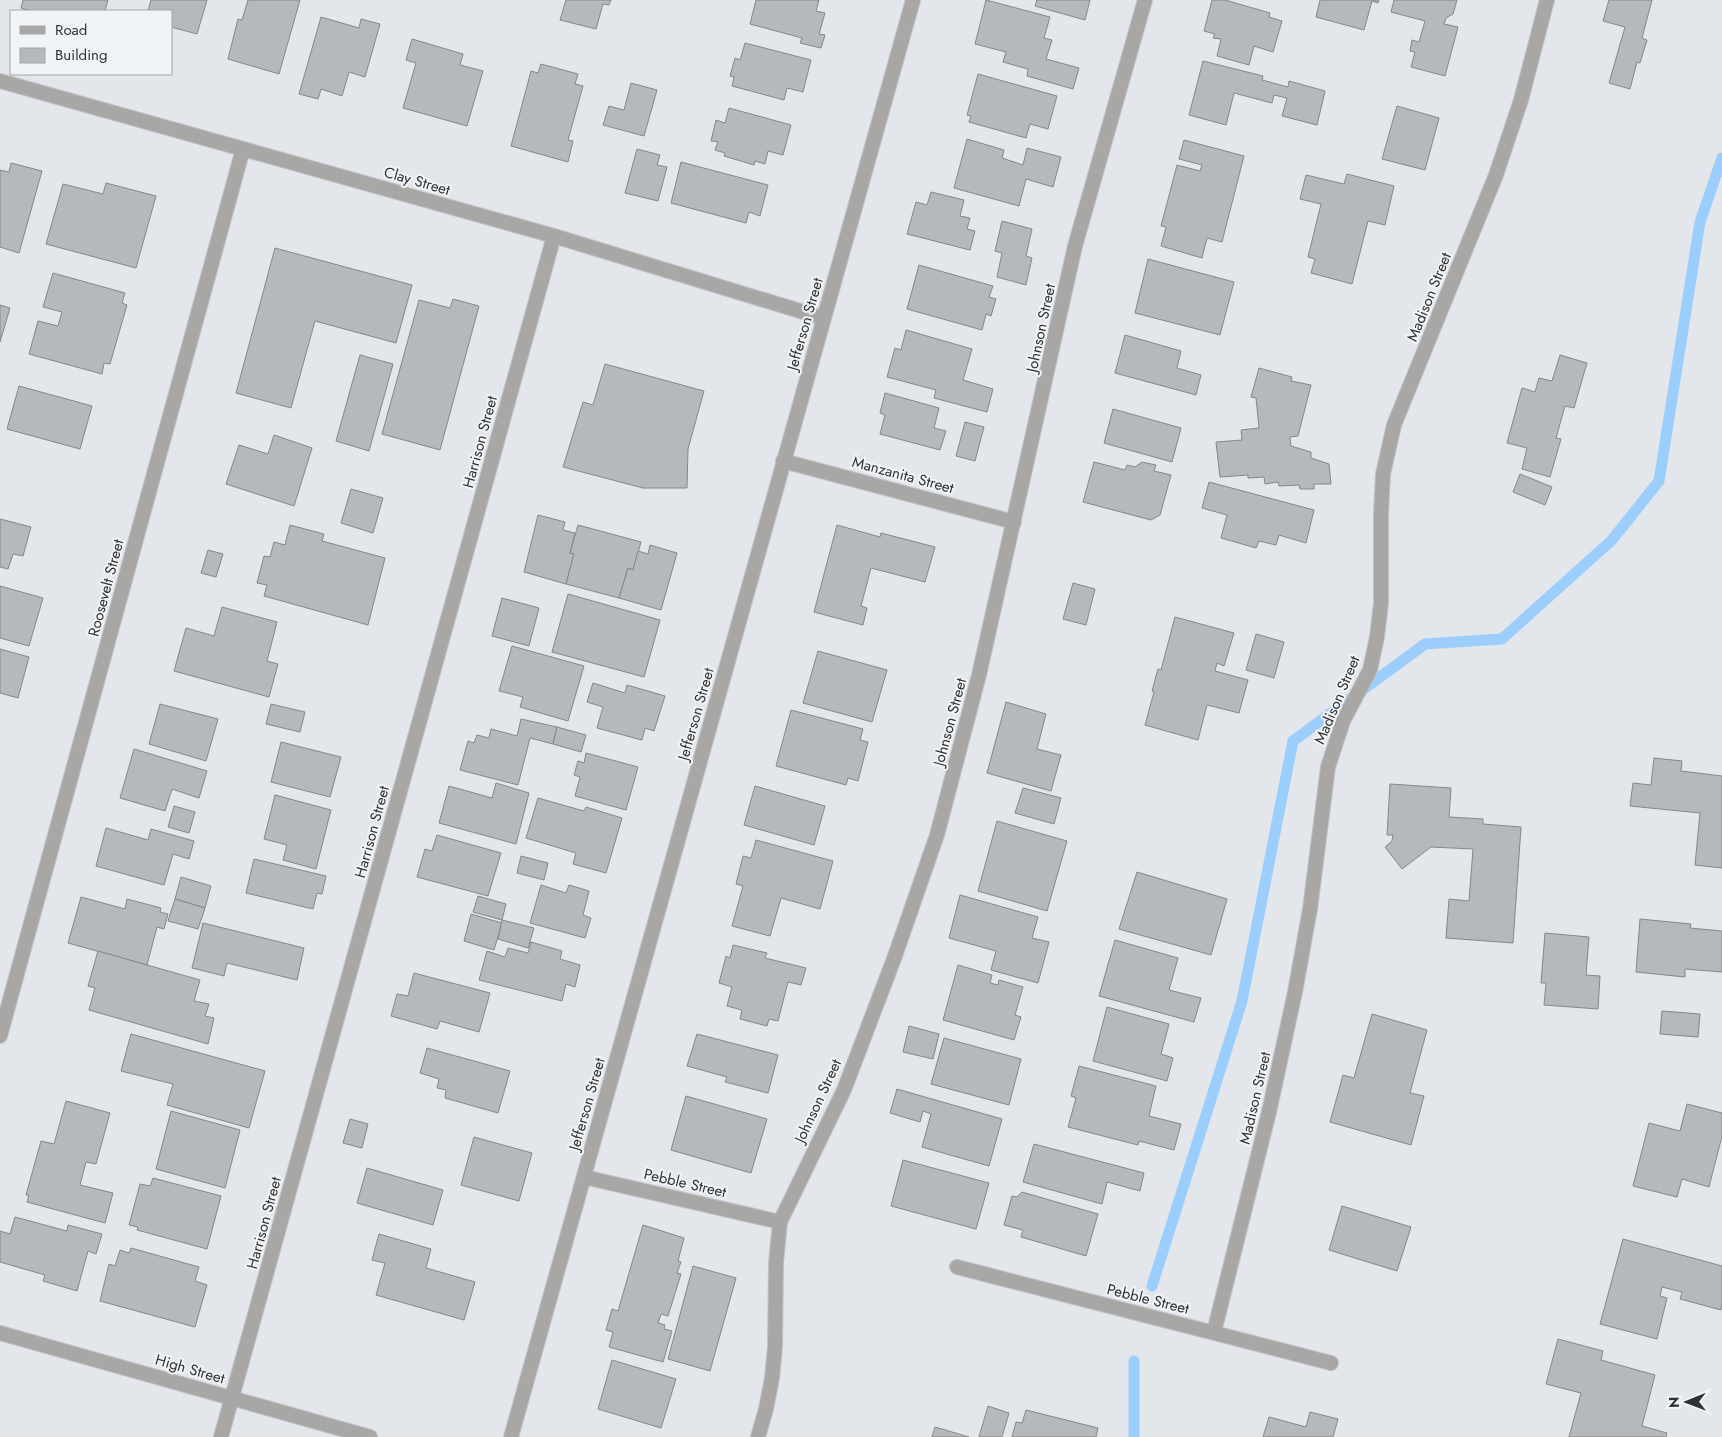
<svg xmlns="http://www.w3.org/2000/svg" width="1722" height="1437" viewBox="0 0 1722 1437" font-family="Jost,sans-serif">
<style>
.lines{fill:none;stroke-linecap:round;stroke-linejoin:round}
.stream{stroke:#9bcefc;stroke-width:11}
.building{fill:#b5b9bc;stroke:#84878a}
.minor-casing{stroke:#bfc2c5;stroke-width:16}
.tertiary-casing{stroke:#bfc2c5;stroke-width:16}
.minor{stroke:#a9a7a6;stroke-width:14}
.tertiary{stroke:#a9a7a6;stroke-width:14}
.labels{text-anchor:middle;stroke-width:4;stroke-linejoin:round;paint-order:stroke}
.street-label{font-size:15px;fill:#2f3132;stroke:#f0f4f7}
</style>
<rect width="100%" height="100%" fill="#e3e6ea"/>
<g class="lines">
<g class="stream">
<path d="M1152 1286 1242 1001 1293 741 1425 644 1502 639 1612 540 1659 481 1700 222 1722 158"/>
<path d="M1134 1361V1437"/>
</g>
</g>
<g class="building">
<path d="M23 0H108L105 11H31L21 8Z"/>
<path d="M151 0H207L197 34 171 27V11H148Z"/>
<path d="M248 0H300L279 74 228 59 238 19 242 20Z"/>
<path d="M566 0H611L609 5 603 4 596 29 560 20Z"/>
<path d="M756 0H819L816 11 825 13 819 34 825 35 821 48 800 43 802 38 750 24Z"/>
<path d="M986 0 1050 17 1044 38 1052 40 1046 59 1079 68 1073 89 1027 76 1028 69 1003 62 1006 52 975 44Z"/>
<path d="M1037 0H1090L1085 20 1035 6Z"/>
<path d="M1212 0H1225L1270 13 1269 17 1282 21 1273 52 1254 46 1249 65 1217 56 1221 39 1213 38 1215 34 1204 31Z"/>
<path d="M1320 0H1379L1378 3 1372 1 1364 30 1316 17Z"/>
<path d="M1394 0H1457L1453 14 1446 18 1444 24 1458 27 1445 76 1411 67 1415 52 1410 51 1412 40 1419 42 1425 21 1391 12Z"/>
<path d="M1609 0H1652L1642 38 1647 40 1640 63 1637 62 1630 89 1609 83 1625 27 1603 21Z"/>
<path d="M321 17 359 28 361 19 380 24 365 77 349 72 342 96 321 89 318 99 299 94Z"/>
<path d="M412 39 463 54 460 65 483 71 467 126 403 108 416 63 406 60Z"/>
<path d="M745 43 811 60 803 92 787 88 784 100 732 86 734 77 730 76 735 58 740 60Z"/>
<path d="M1203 61 1263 76 1262 80 1288 87 1289 81 1325 91 1317 125 1282 116 1287 98 1274 95 1272 103 1234 93 1226 125 1189 115Z"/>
<path d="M541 64 578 74 575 84 583 86 568 140 573 141 568 162 511 146 531 71 538 73Z"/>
<path d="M978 74 1057 96 1048 129 1030 124 1026 138 969 122 971 116 967 115Z"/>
<path d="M631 83 657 90 644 136 603 125 609 106 624 110Z"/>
<path d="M1397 106 1439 118 1425 170 1382 159Z"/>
<path d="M729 108 791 125 783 155 768 151 765 164 755 161 754 165 724 156 725 153 715 150 718 142 711 141 716 120 725 123Z"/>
<path d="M967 139 1004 150 1002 158 1023 165 1027 148 1061 157 1053 187 1026 179 1019 206 954 188Z"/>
<path d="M1184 140 1244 156 1222 242 1207 238 1202 258 1161 246 1166 227 1161 226 1177 165 1200 171 1202 165 1179 159Z"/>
<path d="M637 149 660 155 657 165 667 167 658 201 625 193Z"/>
<path d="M681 162 768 185 760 216 749 212 746 223 671 203Z"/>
<path d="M11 163 42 171 19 253 0 247V170L9 172Z"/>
<path d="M1347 174 1394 186 1385 225 1368 221 1352 284 1311 273 1315 259 1308 257 1321 204 1300 199 1306 175 1344 184Z"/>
<path d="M106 183 156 196 136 268 46 244 63 184 103 194Z"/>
<path d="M931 192 964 200 960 216 970 218 967 229 975 231 970 250 907 234 916 202 927 205Z"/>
<path d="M1002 221 1032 229 1026 256 1032 258 1026 285 997 277 1002 253 995 251Z"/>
<path d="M275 248 412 285 396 343 315 321 291 408 236 393Z"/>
<path d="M1148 259 1234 282 1220 335 1135 313Z"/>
<path d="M919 265 993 286 989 297 996 299 991 316 986 314 982 330 907 309Z"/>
<path d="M53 273 125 293 122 303 127 305 110 364 104 363 102 374 29 354 38 321 58 326 62 312 43 307Z"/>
<path d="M453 299 479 306 440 450 382 434 419 300 450 308Z"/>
<path d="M0 305 10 308 0 342Z"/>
<path d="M906 330 972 349 963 380 993 389 987 412 934 398 936 390 887 377 895 348 901 350Z"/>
<path d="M1125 335 1181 351 1177 368 1201 375 1196 395 1115 373Z"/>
<path d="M360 355 393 364 369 451 336 441Z"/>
<path d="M1560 355 1587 363 1574 408 1565 406 1556 438 1561 439 1550 477 1522 469 1527 448 1507 443 1522 388 1535 392 1539 378 1552 381Z"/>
<path d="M605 364 704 391 688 449 687 488H643L563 467 583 402 593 405Z"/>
<path d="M1259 368 1292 377 1291 381 1311 385 1298 436 1290 437 1291 446 1311 452V458L1329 464 1331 484H1314V489H1300L1299 485 1279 486 1278 482 1265 484 1264 477 1248 478V475L1220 477 1216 442 1242 440 1241 430 1259 428 1256 398 1251 397Z"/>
<path d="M19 386 92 406 80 449 7 429Z"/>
<path d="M885 393 939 408 934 428 946 431 940 450 880 434 885 415 880 413Z"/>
<path d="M1113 409 1181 428 1172 462 1104 443Z"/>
<path d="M965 422 984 427 975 461 956 456Z"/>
<path d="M274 435 312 448 294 506 226 484 239 445 268 454Z"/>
<path d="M1094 462 1125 470 1127 465 1135 467 1142 462 1156 465 1154 471 1171 475 1160 515 1151 520 1083 502Z"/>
<path d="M1520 474 1552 487 1545 505 1513 492Z"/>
<path d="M1209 482 1314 510 1306 543 1279 535 1276 545 1259 541 1256 548 1221 538 1227 515 1202 508Z"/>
<path d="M351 489 383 498 373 533 341 523Z"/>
<path d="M538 515 565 522 563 530 575 533 570 553 574 554 566 584 524 572Z"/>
<path d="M0 519 31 527 23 556 13 554 8 569 0 567Z"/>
<path d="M290 525 324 534 322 541 385 558 368 625 264 596 267 585 257 583 264 556 270 557 274 542 285 545Z"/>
<path d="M578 525 641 542 633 570 628 568 619 598 566 584 574 554 570 553Z"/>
<path d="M837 525 880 537 881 533 935 547 925 582 871 568 861 606 867 608 863 625 814 612Z"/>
<path d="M650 545 677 553 661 610 619 598 628 568 633 570 638 551 648 554Z"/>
<path d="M208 550 223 554 216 577 201 573Z"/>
<path d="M1073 583 1095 589 1086 625 1063 619Z"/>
<path d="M0 586 43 598 29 646 0 638Z"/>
<path d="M568 594 660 620 644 677 552 652Z"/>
<path d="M502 598 539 608 529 646 492 636Z"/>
<path d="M222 607 277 622 267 661 278 664 269 697 174 671 186 628 214 636Z"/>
<path d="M1175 617 1234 633 1224 666 1217 663 1215 671 1248 680 1239 713 1207 705 1198 740 1145 725 1154 692 1152 691 1158 669 1161 670Z"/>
<path d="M1256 634 1284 642 1274 678 1246 670Z"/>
<path d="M512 646 584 666 568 721 520 707 523 697 499 691Z"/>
<path d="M0 649 29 657 18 698 0 693Z"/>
<path d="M818 651 887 670 872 722 803 703Z"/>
<path d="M593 683 625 693 627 685 665 696 654 731 645 728 642 740 597 728 603 707 587 702Z"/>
<path d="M1006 702 1046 714 1037 749 1061 755 1051 791 987 773Z"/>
<path d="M160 704 218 719 206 761 149 744Z"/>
<path d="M271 704 305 712 300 732 266 724Z"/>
<path d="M791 710 863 729 860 740 868 742 858 781 848 778 846 785 776 766Z"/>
<path d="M521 719 557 727 553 744 530 738 518 785 460 770 468 741 474 743 477 735 489 738 491 729 517 736Z"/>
<path d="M557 727 586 735 581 752 553 744Z"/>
<path d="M281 742 341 757 330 797 271 782Z"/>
<path d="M134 749 207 771 199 798 172 789 165 811 120 798Z"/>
<path d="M586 753 638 767 626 810 575 796 580 777 574 775 578 761 584 763Z"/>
<path d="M1654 758 1682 761 1681 771 1722 776V868L1695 865 1700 813 1630 806 1633 783 1651 785Z"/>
<path d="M496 783 529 793 516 844 439 823 449 786 492 798Z"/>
<path d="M1390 784 1451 788 1449 817 1483 819V824L1521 827 1513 943 1446 938 1449 899 1469 901 1473 849 1431 847 1402 869 1385 847 1392 841 1393 835H1387Z"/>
<path d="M755 786 825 806 814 845 744 825Z"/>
<path d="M1023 788 1061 798 1054 824 1015 813Z"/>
<path d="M275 795 331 810 316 869 283 860 287 845 264 839Z"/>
<path d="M538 798 584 811 586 807 622 818 606 873 573 864 576 853 526 838Z"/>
<path d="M174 806 195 812 189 833 168 827Z"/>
<path d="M997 821 1067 841 1047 911 978 891Z"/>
<path d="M106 828 148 840 151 829 194 841 189 859 173 854 164 885 96 866Z"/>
<path d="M437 835 501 853 488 896 417 877 425 849 432 851Z"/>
<path d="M756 840 833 861 820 909 781 898 770 936 732 926 743 886 736 884 743 856 751 858Z"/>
<path d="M521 856 548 863 544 880 517 873Z"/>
<path d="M254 859 326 876 322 894 317 893 313 909 246 893Z"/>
<path d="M1137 872 1227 899 1211 955 1119 929Z"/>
<path d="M181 877 211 886 205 908 175 899Z"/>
<path d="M541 885 566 893 569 885 589 891 583 915 591 918 585 938 530 923Z"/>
<path d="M960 895 1038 917 1032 938 1049 942 1038 983 991 970 996 951 949 938Z"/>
<path d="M478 896 506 904 502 920 473 912Z"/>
<path d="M81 897 125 909 127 899 161 908 160 912 168 914 164 929 157 927 147 965 68 943Z"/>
<path d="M175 899 205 908 198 929 168 921Z"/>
<path d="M471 914 502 923 494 950 464 941Z"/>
<path d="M1640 919 1691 924 1690 928 1722 931V972L1685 969V977L1636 972Z"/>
<path d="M502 920 534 928 528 948 498 939Z"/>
<path d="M203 923 304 948 297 980 227 963 224 976 192 968Z"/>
<path d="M1545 933 1589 937 1586 975 1600 976 1598 1009 1544 1005 1546 983H1541Z"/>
<path d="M1115 940 1178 958 1169 990 1201 998 1194 1022 1099 996Z"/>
<path d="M531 942 562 951 560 959 580 965 575 987 566 984 562 1001 479 980 487 951 505 957 508 948 528 953Z"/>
<path d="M733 945 767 953 765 958 806 968 801 985 788 982 778 1021 769 1019 767 1026 740 1019 742 1010 727 1006 732 987 719 983 726 956 730 958Z"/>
<path d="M98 951 200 980 194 1001 209 1004 205 1016 214 1018 208 1044 89 1010 95 988 88 986Z"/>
<path d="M958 965 992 975 990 983 998 985 999 980 1023 987 1015 1015 1021 1017 1014 1040 943 1020Z"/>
<path d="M414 973 490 993 479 1032 440 1021 437 1029 391 1016 397 994 408 996Z"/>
<path d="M1107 1007 1169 1024 1161 1054 1173 1058 1167 1081 1093 1061Z"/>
<path d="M1662 1011 1700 1014 1698 1037 1660 1034Z"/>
<path d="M1372 1014 1427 1030 1410 1093 1424 1096 1411 1145 1330 1122 1343 1075 1354 1078Z"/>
<path d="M909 1026 939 1034 933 1059 903 1052Z"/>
<path d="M131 1034 265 1071 249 1128 167 1105 173 1084 121 1071Z"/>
<path d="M697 1034 778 1055 768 1093 725 1082 727 1077 687 1066Z"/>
<path d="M944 1038 1021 1059 1009 1105 931 1084Z"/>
<path d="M427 1048 510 1071 498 1113 445 1098 446 1090 437 1088 439 1079 420 1073Z"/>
<path d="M1079 1066 1156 1086 1149 1116 1181 1124 1174 1150 1139 1141 1138 1145 1068 1127 1076 1098 1071 1096Z"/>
<path d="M897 1089 1002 1119 989 1166 922 1147 931 1114 923 1111 920 1122 890 1113Z"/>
<path d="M686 1096 767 1119 751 1173 671 1150Z"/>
<path d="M66 1101 110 1113 96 1164 86 1162 80 1185 113 1193 105 1223 27 1202 29 1195H26L41 1141 54 1144Z"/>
<path d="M1687 1104 1722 1113V1136L1709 1187 1682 1179 1677 1197 1633 1186 1649 1123 1680 1131Z"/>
<path d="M171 1111 240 1130 225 1188 156 1169Z"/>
<path d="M350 1119 368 1124 362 1148 343 1143Z"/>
<path d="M474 1137 532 1153 519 1201 461 1185Z"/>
<path d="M1034 1144 1144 1173 1140 1191 1107 1182 1102 1204 1023 1182Z"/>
<path d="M903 1160 989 1183 976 1229 891 1206Z"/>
<path d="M367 1168 443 1190 433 1225 357 1203Z"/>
<path d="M153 1178 221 1196 207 1249 137 1230 138 1227 129 1225 140 1184 150 1186Z"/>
<path d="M1022 1192 1098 1214 1086 1256 1021 1237 1023 1230 1004 1225 1012 1196 1017 1197Z"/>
<path d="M1342 1206 1411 1227 1397 1271 1329 1250Z"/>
<path d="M15 1217 67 1231 68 1225 102 1234 96 1254 88 1251 77 1291 43 1281 45 1275 0 1262V1231L10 1234Z"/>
<path d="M643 1225 684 1238 678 1261 681 1262 677 1273 681 1274 668 1316 661 1314 658 1323 665 1325 664 1329 672 1331 663 1362 609 1347 613 1332 606 1330 612 1309 618 1311Z"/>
<path d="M379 1234 431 1249 426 1268 475 1282 464 1320 376 1295 385 1263 372 1260Z"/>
<path d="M1623 1239 1722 1266V1304L1721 1310 1680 1299 1682 1292 1662 1287 1660 1296 1667 1298 1657 1339 1600 1324Z"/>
<path d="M131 1248 199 1267 195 1281 207 1285 195 1327 100 1301 109 1264 115 1266 120 1250 129 1253Z"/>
<path d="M693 1266 736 1278 710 1371 668 1359Z"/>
<path d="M1558 1339 1603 1351 1601 1360 1655 1375 1642 1426 1667 1433 1666 1437H1569L1581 1393 1546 1384Z"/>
<path d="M612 1360 676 1379 661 1428 598 1409Z"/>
<path d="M988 1406 1009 1413 1002 1437H979Z"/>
<path d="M1026 1410 1098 1428 1096 1437H1012L1016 1422 1022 1423Z"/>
<path d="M1310 1412 1338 1419 1333 1437H1263L1269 1417 1306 1427Z"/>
<path d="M935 1427 969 1437H932Z"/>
</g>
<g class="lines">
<defs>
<g id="minor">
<path d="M0 81 554 236 823 318"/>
<path d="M783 461 1014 522"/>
<path d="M0 1036 243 149"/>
<path d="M584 1177 780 1222"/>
<path d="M957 1267 1331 1363"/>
<path d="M1214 1332 1269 1112 1295 992 1310 909 1328 767 1343 721 1370 670 1377 637 1381 603V514L1383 474 1394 425 1496 175 1521 100 1547 0"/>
<path d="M221 1437 554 236"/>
<path d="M758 1437 766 1409 772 1378 775 1347 776 1263 780 1222 844 1090 895 956 937 835 979 675 1075 246 1145 0"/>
</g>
<g id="tertiary">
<path d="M0 1333 370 1437"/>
<path d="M511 1437 913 0"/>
</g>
</defs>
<use href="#minor" class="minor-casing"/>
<use href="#tertiary" class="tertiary-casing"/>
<use href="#minor" class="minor"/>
<use href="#tertiary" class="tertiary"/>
</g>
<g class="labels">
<g class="street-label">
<text transform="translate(417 181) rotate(16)" y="5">Clay Street</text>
<text transform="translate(1429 297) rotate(-68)" y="5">Madison Street</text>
<text transform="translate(805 324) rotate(-74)" y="5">Jefferson Street</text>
<text transform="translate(1041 328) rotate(-78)" y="5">Johnson Street</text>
<text transform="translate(480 442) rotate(-75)" y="5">Harrison Street</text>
<text transform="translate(903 475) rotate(15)" y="5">Manzanita Street</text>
<text transform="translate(106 588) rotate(-75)" y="5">Roosevelt Street</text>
<text transform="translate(1337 700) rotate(-67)" y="5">Madison Street</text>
<text transform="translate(696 714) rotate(-74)" y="5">Jefferson Street</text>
<text transform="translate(950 722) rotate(-75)" y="5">Johnson Street</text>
<text transform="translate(372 832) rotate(-75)" y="5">Harrison Street</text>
<text transform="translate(1255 1098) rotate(-77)" y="5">Madison Street</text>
<text transform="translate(818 1101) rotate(-65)" y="5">Johnson Street</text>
<text transform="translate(587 1104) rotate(-74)" y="5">Jefferson Street</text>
<text transform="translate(685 1183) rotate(13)" y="5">Pebble Street</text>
<text transform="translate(264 1223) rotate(-75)" y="5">Harrison Street</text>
<text transform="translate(1148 1299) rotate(14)" y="5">Pebble Street</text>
<text transform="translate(190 1369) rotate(16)" y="5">High Street</text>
</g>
</g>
<rect x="10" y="10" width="162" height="65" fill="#f0f4f7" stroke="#a3a6a8"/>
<rect x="20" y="26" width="25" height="8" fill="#a9a7a6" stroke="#a3a6a8"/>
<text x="55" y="35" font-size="15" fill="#2f3132">Road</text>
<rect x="20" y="48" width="25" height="15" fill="#b5b9bc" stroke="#a3a6a8"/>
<text x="55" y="60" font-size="15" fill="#2f3132">Building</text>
<g transform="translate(1687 1402) rotate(269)" stroke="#f0f4f7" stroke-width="4" paint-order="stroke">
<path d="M0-4L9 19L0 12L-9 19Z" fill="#2f3132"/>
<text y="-8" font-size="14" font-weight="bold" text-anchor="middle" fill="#2f3132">N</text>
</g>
</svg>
